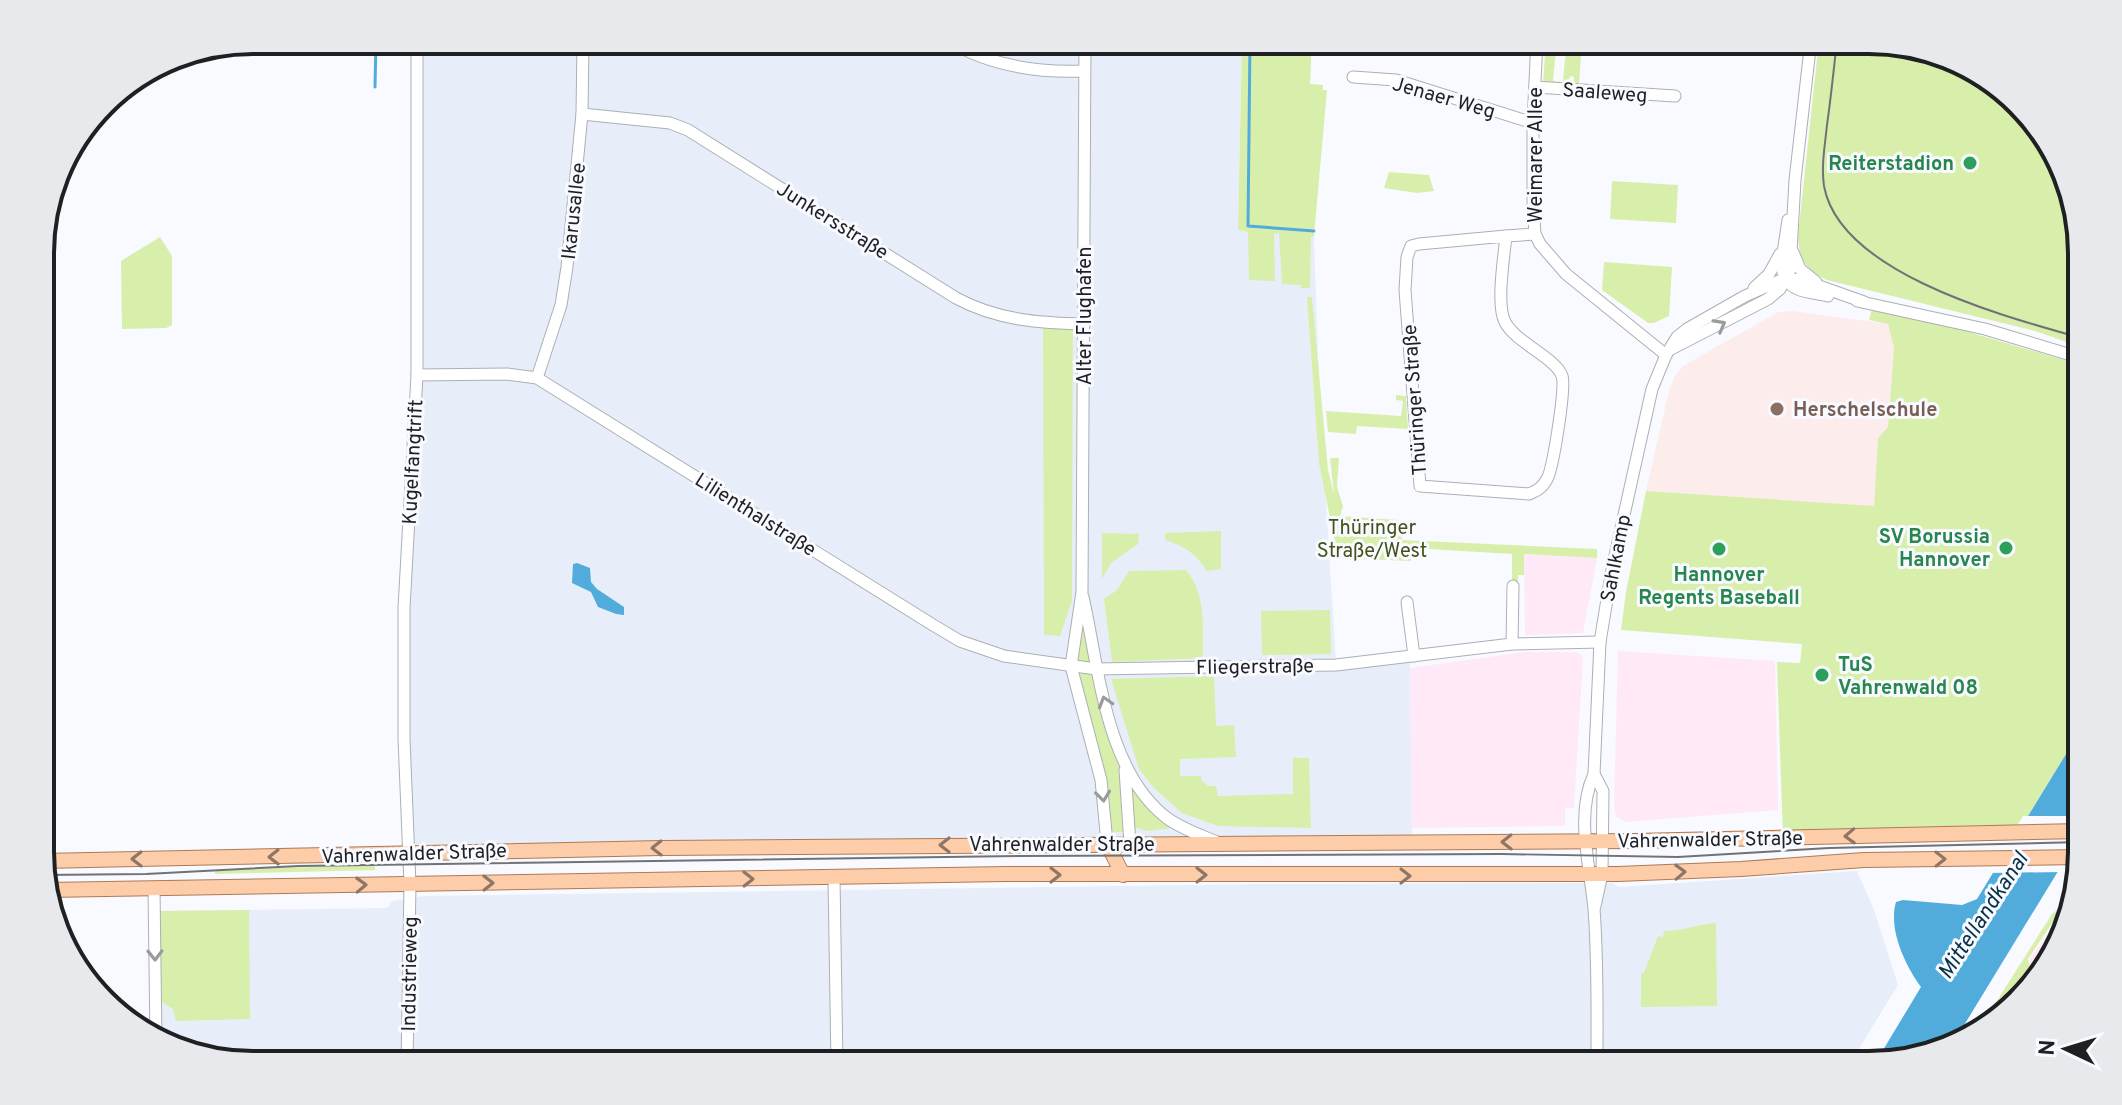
<svg xmlns="http://www.w3.org/2000/svg" width="2122" height="1105" viewBox="0 0 2122 1105" font-family="Overpass,sans-serif">
<style>
.commercial{fill:#ffe9f7}
.built{fill:#e7eef9}
.education{fill:#fceceb}
.green{fill:#d8efab}
.water{fill:#51acdc}
.pier{fill:#f8faff}
.lines{fill:none;stroke-linecap:round;stroke-linejoin:round}
.stream{stroke:#51acdc;stroke-width:3}
.minor-casing{stroke:#acafb3;stroke-width:13}
.major-casing{stroke:#ae7a55;stroke-width:16}
.minor{stroke:#fff;stroke-width:11}
.major{stroke:#fdcdaa;stroke-width:14}
.tram{stroke:#707275;stroke-width:2}
.oneway{stroke:#9a9b9c}
.oneway2{stroke:#8e7666}
.leisure-dot{fill:#2e9e5b;stroke:#f8faff;stroke-width:3}
.education-dot{fill:#8d6e63;stroke:#f8faff;stroke-width:3}
.labels{text-anchor:middle;stroke-width:6;stroke-linejoin:round;paint-order:stroke}
.street-label{font-size:20px;fill:#1f2022;stroke:#f8faff}
.leisure-label{font-size:20px;font-weight:bold;fill:#27864d;stroke:#f8faff;text-anchor:end}
.education-label{font-size:20px;font-weight:bold;fill:#785e54;stroke:#f8faff;text-anchor:start}
.park-label{font-size:20px;fill:#435218;stroke:#f8faff}
.water-label{font-size:22px;font-style:italic;fill:#073145;stroke:#f8faff}
.rim{fill:none;stroke:#1f2022;stroke-width:4}
</style>
<rect width="100%" height="100%" fill="#f8faff"/>
<g class="commercial">
<path d="M1524 554 1597 558 1583 633 1525 635Z"/>
<path d="M1618 651 1775 661 1778 810 1625 822 1616 817 1614 804Z"/>
<path d="M1525 652H1577L1583 657 1574 808H1565V826L1412 828 1410 668Z"/>
<path d="M2071 901 2060 946 2034 976 2029 960Z"/>
</g>
<g class="built">
<path d="M417 40H1242L1238 230 1314 236 1319 387 1336 664 1410 656 1412 843 408 853 404 739 415 431Z"/>
<path d="M1857 871 1874 910 1898 985 1849 1065H253L159 1043 152 1037 148 911 387 908 392 901 424 896 1261 884 1613 883 1618 887Z"/>
</g>
<path class="education" d="M1792 311 1888 324 1894 348 1888 427 1878 438 1874 507 1646 491 1669 391 1675 376 1683 366 1778 312Z"/>
<g class="green">
<path d="M1242 40H1312L1310 84 1323 85V90H1327L1314 236 1311 237 1310 288H1301V285L1282 284 1279 233 1274 234 1275 281 1249 280 1248 232 1238 230Z"/>
<path d="M1546 40H1557L1553 81 1563 82C1564 73 1566 45 1568 40H1582L1579 86H1573L1574 77 1570 76 1569 84H1543Z"/>
<path d="M1819 40H1869L1963 62 2046 134 2080 226 2081 347 2035 331 1827 280C1806 270 1799 260 1798 236Z"/>
<path d="M1389 172 1429 175 1434 191 1417 193 1384 188Z"/>
<path d="M1612 181 1678 185 1676 223 1610 219Z"/>
<path d="M160 237 172 256V325L166 328 122 329 121 261Z"/>
<path d="M1604 262 1672 267 1669 316 1654 323H1648L1602 290Z"/>
<path d="M1307 297H1312L1328 470 1334 494 1330 458H1339L1337 487 1343 506 1340 516 1398 520 1402 540 1597 549V558L1524 554V575H1518V583H1512V554L1412 548 1411 561 1338 558 1319 463Z"/>
<path d="M1872 309 1955 328 2081 365 2082 728 2019 830 1783 838 1777 662 1800 663 1802 644 1621 630 1626 592 1646 491 1874 506 1878 438 1888 427 1894 348 1888 324 1869 320Z"/>
<path d="M1043 322 1073 324 1072 601 1060 636 1044 635Z"/>
<path d="M1396 395 1406 396 1408 429 1357 426 1356 434 1328 432 1326 411 1401 416 1403 401 1396 400Z"/>
<path d="M1221 531V569L1207 571C1196 554 1185 546 1165 540V533Z"/>
<path d="M1102 533 1139 534 1138 544 1111 563 1102 579Z"/>
<path d="M1186 570C1207 595 1202 628 1203 658L1112 662 1104 599 1117 590 1129 571Z"/>
<path d="M1079 609 1134 783 1181 827 1147 831 1130 826 1129 832H1106L1072 652Z"/>
<path d="M1330 610 1331 654 1262 655 1261 611Z"/>
<path d="M1214 676 1216 726 1234 725 1236 757 1180 759V776H1201V780L1208 786H1216L1218 796 1293 794V758H1309L1311 828 1218 826 1182 813 1153 787 1139 769 1111 679Z"/>
<path d="M375 865V870L215 874V870Z"/>
<path d="M2066 903 2028 959 2033 976 1983 1030 1996 1010 1993 1007 2052 914Z"/>
<path d="M249 910 250 1019 176 1021 173 1009 162 1002 160 911Z"/>
<path d="M1716 923 1717 1006 1641 1007V973H1644L1658 936 1663 937 1664 931C1683 931 1698 924 1716 923Z"/>
</g>
<g class="water">
<path d="M577 563 590 568 591 582 597 589 624 607V615L616 614 598 607 591 592 572 583 573 564Z"/>
<path d="M2082 728V832L1955 1040 1882 1065H1874L1921 987C1905 965 1888 929 1896 902L1903 900 1962 905 1977 899Z"/>
</g>
<path class="pier" d="M2023 816H2082V839L2061 872 1988 873Z"/>
<g class="lines">
<g class="stream">
<path d="M1250 40 1248 226 1314 231"/>
<path d="M375 87 376 40"/>
</g>
<defs>
<g id="minor">
<path d="M947 40C988 65 1036 73 1084 71"/>
<path d="M1085 40 1082 592 1071 666 1101 780 1107 843"/>
<path d="M1537 40 1533 123V206L1535 234 1540 244 1566 274 1666 355"/>
<path d="M1353 77 1396 80 1533 123"/>
<path d="M1535 87 1675 96"/>
<path d="M582 114 670 123 688 130 956 298C997 320 1038 323 1084 324"/>
<path d="M1506 236C1504 257 1496 305 1505 322 1515 342 1557 359 1562 376 1566 387 1553 469 1547 479 1542 488 1538 490 1529 494L1420 486 1405 290 1407 257 1411 246 1419 244Z"/>
<path d="M1506 236 1535 234"/>
<path d="M1793 252 1800 269 1816 282"/>
<path d="M1785 279C1795 293 1812 292 1828 296"/>
<path d="M1785 279 1781 266 1788 220"/>
<path d="M1754 288 1769 274 1780 254"/>
<path d="M1857 301 1985 329 2081 358"/>
<path d="M1671 349 1768 299 1780 289 1790 270 1795 180 1811 40"/>
<path d="M417 375 507 374 537 378 933 625 960 641 1004 656 1096 669 1336 665 1512 644 1600 642"/>
<path d="M537 378 561 305 567 267 582 114 583 40"/>
<path d="M1083 597C1099 667 1105 771 1167 818 1182 829 1200 835 1217 842"/>
<path d="M1407 602 1414 656"/>
<path d="M1512 644 1513 586"/>
<path d="M1125 770 1130 844"/>
<path d="M1594 774 1603 791 1602 874 1595 906"/>
<path d="M834 878 837 1065"/>
<path d="M154 889 156 1041"/>
<path d="M407 1065 410 884 404 739V608L417 375V40"/>
<path d="M1597 1065C1597 1013 1598 960 1594 909 1590 865 1575 815 1594 774L1600 642 1612 569 1652 389 1666 355 1677 337 1687 329 1745 296 1779 281 1799 279 1864 302"/>
</g>
<g id="major">
<path d="M1107 843 1123 875"/>
<path d="M42 861 661 848 1633 841 2082 831"/>
<path d="M46 890 1006 874H1618L1741 869 1864 860 2081 857"/>
</g>
</defs>
<use href="#minor" class="minor-casing"/>
<use href="#major" class="major-casing"/>
<use href="#minor" class="minor"/>
<use href="#major" class="major"/>
<g class="tram">
<path d="M1837 40C1834 68 1831 97 1827 125 1825 145 1821 166 1824 186 1840 274 2007 317 2081 338"/>
<path d="M42 875 146 874 299 866 1019 856 1502 854 1678 857 1829 848 2082 842"/>
</g>
</g>
<defs><path id="oneway-chevron" d="M-2-3.5L2.5 0L-2 3.5" fill="none" stroke-width="1.6" stroke-linecap="round" stroke-linejoin="round" transform="scale(2)"/></defs>
<g class="oneway">
<use href="#oneway-chevron" transform="translate(1720 325) rotate(-29)"/>
<use href="#oneway-chevron" transform="translate(1105 702) rotate(-107)"/>
<use href="#oneway-chevron" transform="translate(1103 796) rotate(83)"/>
<use href="#oneway-chevron" transform="translate(155 955) rotate(89)"/>
</g>
<g class="oneway2">
<use href="#oneway-chevron" transform="translate(1850 836) rotate(178)"/>
<use href="#oneway-chevron" transform="translate(1507 842) rotate(179)"/>
<use href="#oneway-chevron" transform="translate(945 845) rotate(180)"/>
<use href="#oneway-chevron" transform="translate(657 848) rotate(179)"/>
<use href="#oneway-chevron" transform="translate(274 857) rotate(179)"/>
<use href="#oneway-chevron" transform="translate(137 859) rotate(179)"/>
<use href="#oneway-chevron" transform="translate(1940 859) rotate(-1)"/>
<use href="#oneway-chevron" transform="translate(1680 872) rotate(-2)"/>
<use href="#oneway-chevron" transform="translate(1055 875)"/>
<use href="#oneway-chevron" transform="translate(1201 875)"/>
<use href="#oneway-chevron" transform="translate(1405 876)"/>
<use href="#oneway-chevron" transform="translate(748 879) rotate(-1)"/>
<use href="#oneway-chevron" transform="translate(488 883) rotate(-1)"/>
<use href="#oneway-chevron" transform="translate(361 885) rotate(-2)"/>
</g>
<g class="leisure-dot">
<circle cx="1970" cy="163" r="8"/>
<circle cx="2006" cy="548" r="8"/>
<circle cx="1719" cy="549" r="8"/>
<circle cx="1822" cy="675" r="8"/>
</g>
<circle class="education-dot" cx="1777" cy="409" r="8"/>
<g class="labels">
<g class="street-label">
<text transform="translate(1605 92) rotate(4)" y="7">Saaleweg</text>
<text transform="translate(1444 97) rotate(16)" y="7">Jenaer Weg</text>
<text transform="translate(1535 155) rotate(-90)" y="7">Weimarer Allee</text>
<text transform="translate(573 211) rotate(-84)" y="7">Ikarusallee</text>
<text transform="translate(833 220) rotate(32)" y="7">Junkersstraße</text>
<text transform="translate(1084 316) rotate(-90)" y="7">Alter Flughafen</text>
<text transform="translate(1414 400) rotate(-94)" y="7">Thüringer Straße</text>
<text transform="translate(412 462) rotate(-87)" y="7">Kugelfangtrift</text>
<text transform="translate(756 514) rotate(32)" y="7">Lilienthalstraße</text>
<text transform="translate(1615 558) rotate(-79)" y="7">Sahlkamp</text>
<text transform="translate(1255 666) rotate(-1)" y="7">Fliegerstraße</text>
<text transform="translate(1710 839) rotate(-1)" y="7">Vahrenwalder Straße</text>
<text x="1062" y="851">Vahrenwalder Straße</text>
<text transform="translate(414 853) rotate(-2)" y="7">Vahrenwalder Straße</text>
<text transform="translate(409 974) rotate(-89)" y="7">Industrieweg</text>
</g>
<g class="leisure-label">
<text x="1954" y="170">Reiterstadion</text>
<text x="1990" y="543">SV Borussia<tspan x="1990" dy="23">Hannover</tspan></text>
<text x="1719" y="581" text-anchor="middle">Hannover<tspan x="1719" dy="23">Regents Baseball</tspan></text>
<text x="1838" y="671" text-anchor="start">TuS<tspan x="1838" dy="23">Vahrenwald 08</tspan></text>
</g>
<g class="education-label">
<text x="1793" y="416">Herschelschule</text>
</g>
<g class="park-label">
<text x="1372" y="534">Thüringer<tspan x="1372" dy="23">Straße/West</tspan></text>
</g>
<g class="water-label">
<text transform="translate(1982 915) rotate(-57)" y="8">Mittellandkanal</text>
</g>
</g>
<path d="M0 0H2122V1105H0ZM253 54H1869A199 199 0 0 1 2068 253V852A199 199 0 0 1 1869 1051H253A199 199 0 0 1 54 852V253A199 199 0 0 1 253 54Z" fill="#e7e9ed" fill-rule="evenodd"/>
<path class="rim" d="M253 54H1869A199 199 0 0 1 2068 253V852A199 199 0 0 1 1869 1051H253A199 199 0 0 1 54 852V253A199 199 0 0 1 253 54Z"/>
<g transform="translate(2066 1049) rotate(274)" stroke="#f8faff" stroke-width="6" paint-order="stroke">
<path d="M0-6L14 30L0 20L-14 30Z" fill="#1f2022"/>
<text y="-12" font-size="22" font-weight="bold" text-anchor="middle" fill="#1f2022">N</text>
</g>
</svg>
